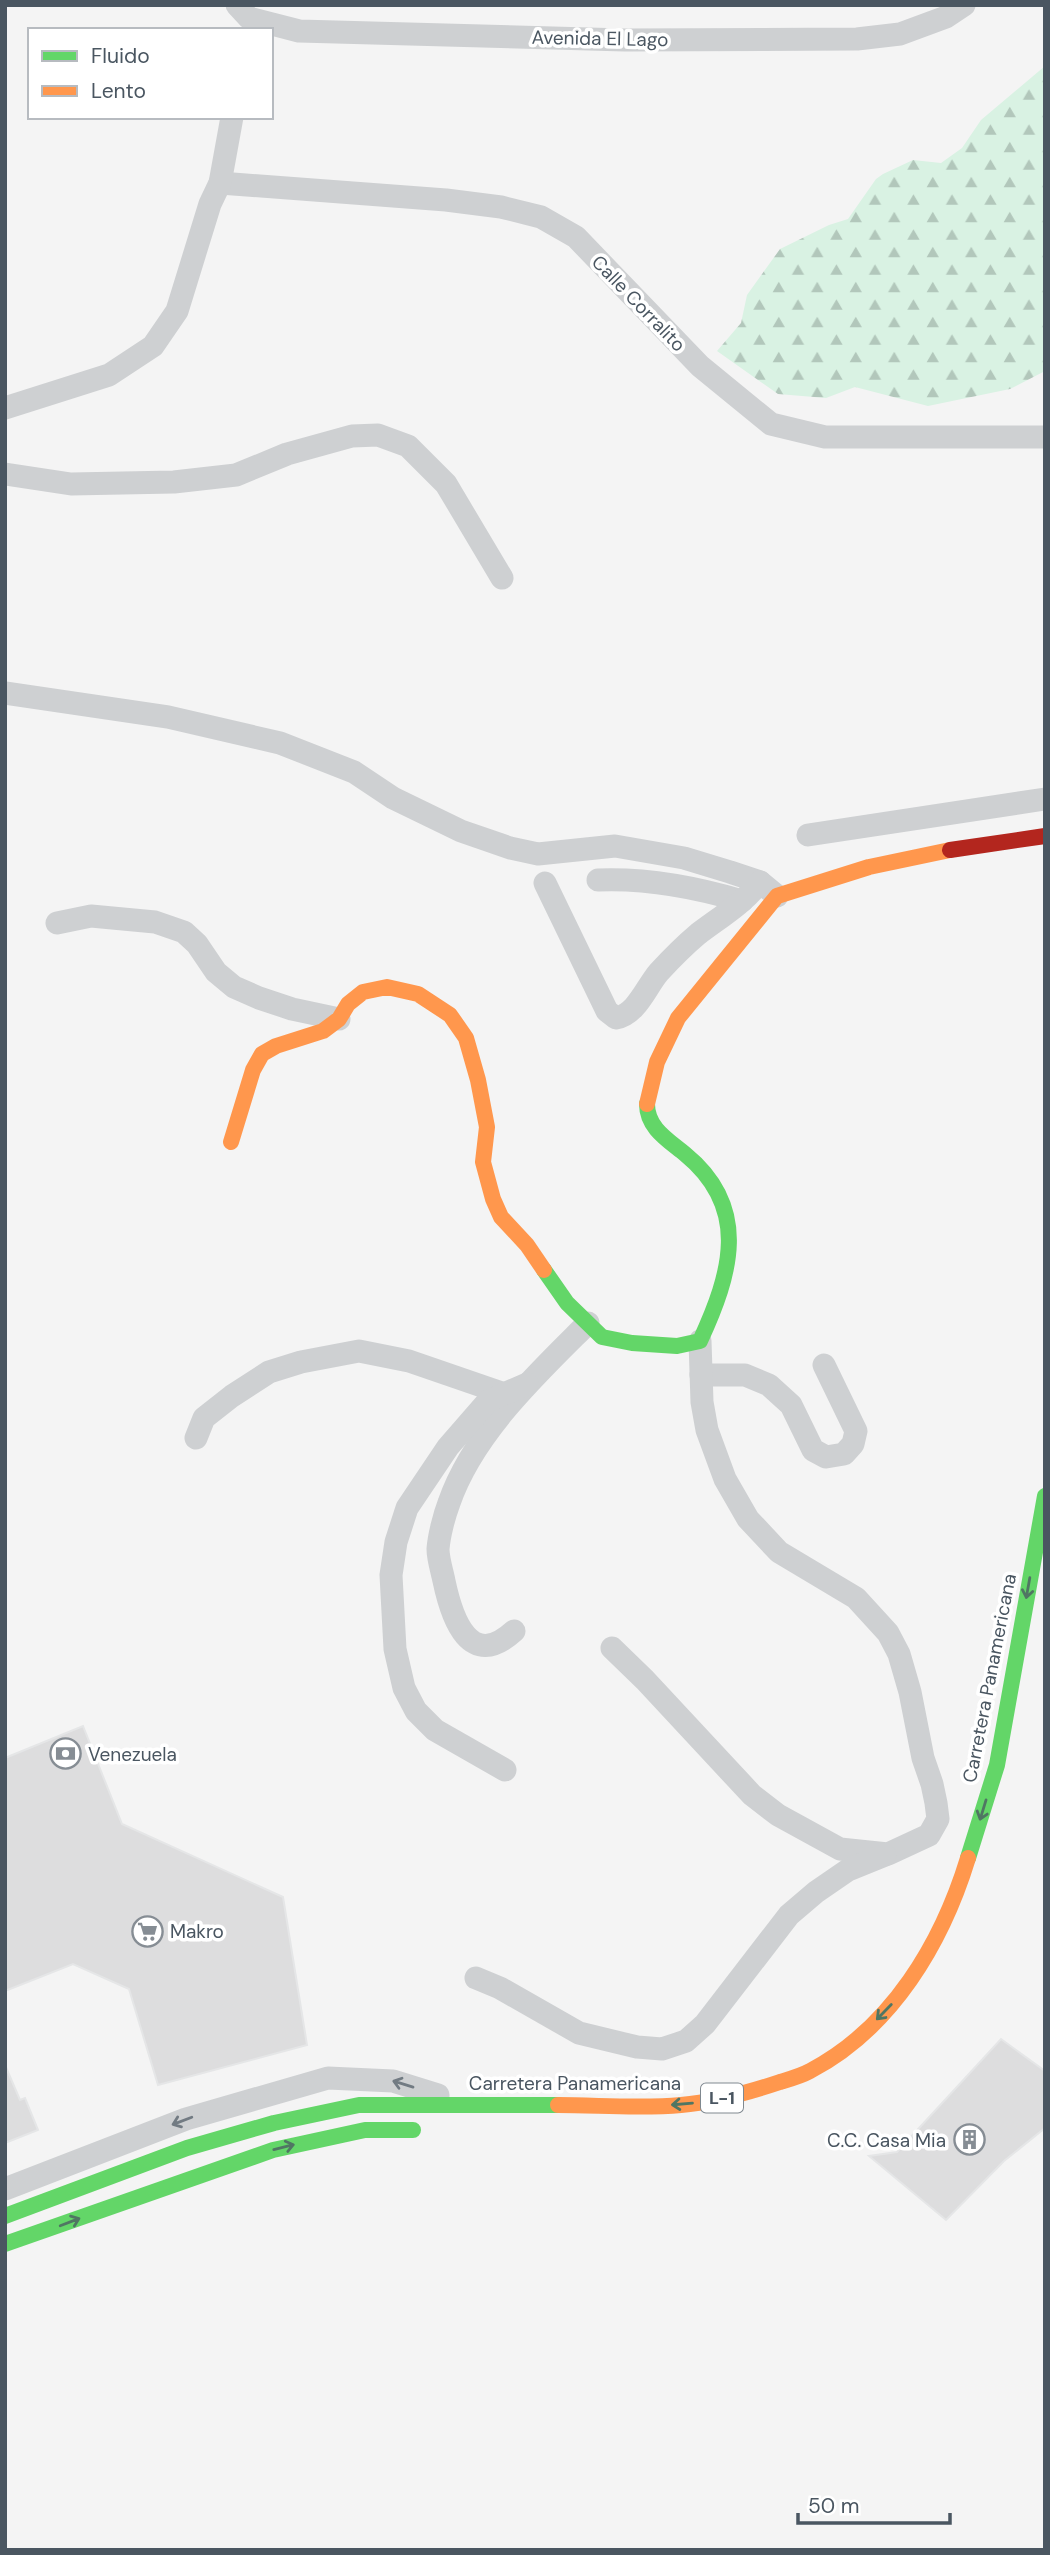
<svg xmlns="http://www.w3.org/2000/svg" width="1050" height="2555" viewBox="0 0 1050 2555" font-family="'DM Sans',sans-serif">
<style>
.forest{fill:url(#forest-firs)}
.building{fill:#ddddde;stroke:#e5e6e7;stroke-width:2}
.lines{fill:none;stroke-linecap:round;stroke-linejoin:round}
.street{stroke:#ced0d2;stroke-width:23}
.fast{stroke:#63d668;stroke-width:16}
.slow{stroke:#ff974d;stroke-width:16}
.jam{stroke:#b3261e;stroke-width:16}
.oneway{stroke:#507663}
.oneway2{stroke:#727b83}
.labels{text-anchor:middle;stroke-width:7;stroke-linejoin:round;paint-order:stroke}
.shield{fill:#fff;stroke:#808990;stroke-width:2}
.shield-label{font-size:18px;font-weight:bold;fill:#4a5661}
.street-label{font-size:19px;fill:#4a5661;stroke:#fff}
.poi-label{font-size:19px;fill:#4a5661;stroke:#fff;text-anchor:start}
</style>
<defs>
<pattern id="forest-firs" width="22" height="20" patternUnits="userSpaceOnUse" patternTransform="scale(1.75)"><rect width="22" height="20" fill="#d9f2e3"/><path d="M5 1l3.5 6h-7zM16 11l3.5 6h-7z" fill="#b2c7bb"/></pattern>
</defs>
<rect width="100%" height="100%" fill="#f4f4f4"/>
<path class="forest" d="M1045 66V371L1010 389 928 406 855 387 826 398 778 394 717 351 741 323 747 295 780 249 829 225 848 219 876 179 883 174 913 160 941 163 962 148 981 120Z"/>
<g class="building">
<path d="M83 1726 122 1824 283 1897 307 2045 158 2085 129 1989 73 1964 5 1991V1758Z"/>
<path d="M1001 2039 1045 2071V2128L1004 2161 946 2220 869 2156 897 2152Z"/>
<path d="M5 2065 20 2100 25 2098 38 2130 5 2143Z"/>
</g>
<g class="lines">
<g class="street">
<path d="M237 5 249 18 299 31 625 40 857 39 900 34 946 17 964 5"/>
<path d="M220 183 446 200 501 207 541 217 576 237 700 366 771 424 825 437H1045"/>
<path d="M5 408 109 375 153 346 177 311 210 204 220 183 232 117"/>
<path d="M5 474 71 484 174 482 236 475 287 454 352 436 378 435 408 446 446 484 502 578"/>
<path d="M5 693 168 717 280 743 354 772 393 798 461 831 510 848 538 854 615 846 684 858 730 872 760 882 777 896"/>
<path d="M808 835 1045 799"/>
<path d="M598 880C646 878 695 887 742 901"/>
<path d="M545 883 607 1011 616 1018C637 1014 646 987 659 972 671 959 685 945 698 934 719 918 744 903 760 882"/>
<path d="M57 923 91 916 155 922 184 932 197 944 216 972 234 987 259 998 292 1009 339 1019"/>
<path d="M701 1375H745L769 1385 791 1405 813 1450 826 1457 844 1454 853 1444 856 1431 824 1365"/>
<path d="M196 1438 204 1418 232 1396 269 1372 301 1362 359 1351 409 1361 502 1393"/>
<path d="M514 1631C470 1671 452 1619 444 1581 442 1571 438 1559 438 1549 439 1536 444 1516 449 1503 473 1433 537 1374 588 1323"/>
<path d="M612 1648 645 1680 752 1795 778 1815 840 1849 888 1854 929 1835 938 1819 936 1803 932 1784 923 1758 910 1692 899 1654 888 1633 856 1598 779 1552 748 1519 725 1479 707 1430 702 1402 700 1341"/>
<path d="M505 1770 435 1730 416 1711 404 1688 395 1649 391 1575 396 1542 407 1508 448 1447 488 1401 527 1384"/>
<path d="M476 1978 500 1988 579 2033 637 2047 662 2049 686 2041 705 2024 789 1915 816 1892 848 1870 885 1855"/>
<path d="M5 2189 186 2119 328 2078 393 2081 438 2095"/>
</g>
<g class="fast">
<path d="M544 1270 567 1303 602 1337 632 1343 677 1346 700 1341C731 1274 751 1208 685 1154 668 1140 647 1128 647 1104"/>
<path d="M968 1858 997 1765 1045 1496"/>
<path d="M5 2216 187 2148 274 2123 359 2105H558"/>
<path d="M5 2244 273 2150 365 2130H413"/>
</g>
<g class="slow">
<path d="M647 1104 657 1062 678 1018 777 896 869 867 950 850"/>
<path d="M231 1142 253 1070 262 1054 276 1046 323 1031 339 1019 348 1004 363 992 387 987 418 994 450 1015 466 1038 478 1080 487 1127 483 1162 493 1199 501 1217 527 1245 544 1270"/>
<path d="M558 2105C598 2105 641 2109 681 2105 715 2102 747 2093 780 2082 790 2079 801 2076 810 2071 892 2028 942 1943 968 1858"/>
</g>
<path class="jam" d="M950 850 1045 836"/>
</g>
<defs><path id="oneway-shaft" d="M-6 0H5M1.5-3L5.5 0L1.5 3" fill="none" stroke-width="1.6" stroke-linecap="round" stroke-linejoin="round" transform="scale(1.75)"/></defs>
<g class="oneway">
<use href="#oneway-shaft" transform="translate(1028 1588) rotate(100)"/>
<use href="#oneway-shaft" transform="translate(983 1810) rotate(107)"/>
<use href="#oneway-shaft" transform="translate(884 2012) rotate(134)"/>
<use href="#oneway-shaft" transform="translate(682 2104) rotate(175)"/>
<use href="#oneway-shaft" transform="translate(284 2147) rotate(-14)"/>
<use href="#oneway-shaft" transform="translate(70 2222) rotate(-21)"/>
</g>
<g class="oneway2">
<use href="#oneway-shaft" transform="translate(403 2084) rotate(-163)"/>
<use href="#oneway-shaft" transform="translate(182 2121) rotate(159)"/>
</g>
<defs>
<symbol id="bank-ring" viewBox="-11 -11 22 22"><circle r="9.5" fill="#fff" stroke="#868d94" stroke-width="1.5"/><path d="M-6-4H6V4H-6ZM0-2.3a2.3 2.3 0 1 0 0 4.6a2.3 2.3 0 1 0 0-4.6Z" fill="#868d94"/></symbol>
<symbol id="supermarket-ring" viewBox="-11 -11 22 22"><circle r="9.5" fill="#fff" stroke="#868d94" stroke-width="1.5"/><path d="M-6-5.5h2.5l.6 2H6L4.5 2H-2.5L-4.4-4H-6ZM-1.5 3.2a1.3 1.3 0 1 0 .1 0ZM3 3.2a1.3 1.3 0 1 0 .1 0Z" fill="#868d94"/></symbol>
<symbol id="building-ring" viewBox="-11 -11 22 22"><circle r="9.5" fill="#fff" stroke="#868d94" stroke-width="1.5"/><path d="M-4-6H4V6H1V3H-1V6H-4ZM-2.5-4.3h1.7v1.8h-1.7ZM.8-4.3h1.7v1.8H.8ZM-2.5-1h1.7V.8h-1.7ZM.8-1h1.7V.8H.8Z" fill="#868d94"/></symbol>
</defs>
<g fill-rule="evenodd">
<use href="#bank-ring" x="48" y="1736" width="35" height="35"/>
<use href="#supermarket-ring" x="130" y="1914" width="35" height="35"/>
<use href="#building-ring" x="952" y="2122" width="35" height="35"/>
</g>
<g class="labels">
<rect class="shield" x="701" y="2083.5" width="42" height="29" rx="5"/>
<g class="shield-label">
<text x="722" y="2104">L-1</text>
</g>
<g class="street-label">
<text transform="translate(600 38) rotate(1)" y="7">Avenida El Lago</text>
<text transform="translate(639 303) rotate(46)" y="7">Calle Corralito</text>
<text transform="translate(989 1678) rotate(-79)" y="7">Carretera Panamericana</text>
<text x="575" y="2090">Carretera Panamericana</text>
</g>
<g class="poi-label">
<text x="88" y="1761">Venezuela</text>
<text x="170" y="1938">Makro</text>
<text x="946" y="2147" text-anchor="end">C.C. Casa Mia</text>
</g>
</g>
<rect width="1050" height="2555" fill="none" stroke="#4a5661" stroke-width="14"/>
<rect x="28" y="28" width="245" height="91" fill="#ffffff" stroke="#b7bbc0" stroke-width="2"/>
<rect x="42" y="51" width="35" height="10" fill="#63d668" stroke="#b7bbc0" stroke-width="2"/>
<text x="91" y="63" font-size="21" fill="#4a5661">Fluido</text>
<rect x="42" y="86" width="35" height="10" fill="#ff974d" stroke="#b7bbc0" stroke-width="2"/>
<text x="91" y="98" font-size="21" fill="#4a5661">Lento</text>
<path d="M798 2513v10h152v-10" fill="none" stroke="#4a5661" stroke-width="3.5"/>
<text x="808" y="2513" font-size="21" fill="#4a5661" stroke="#ffffff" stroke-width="5" paint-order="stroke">50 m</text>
</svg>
